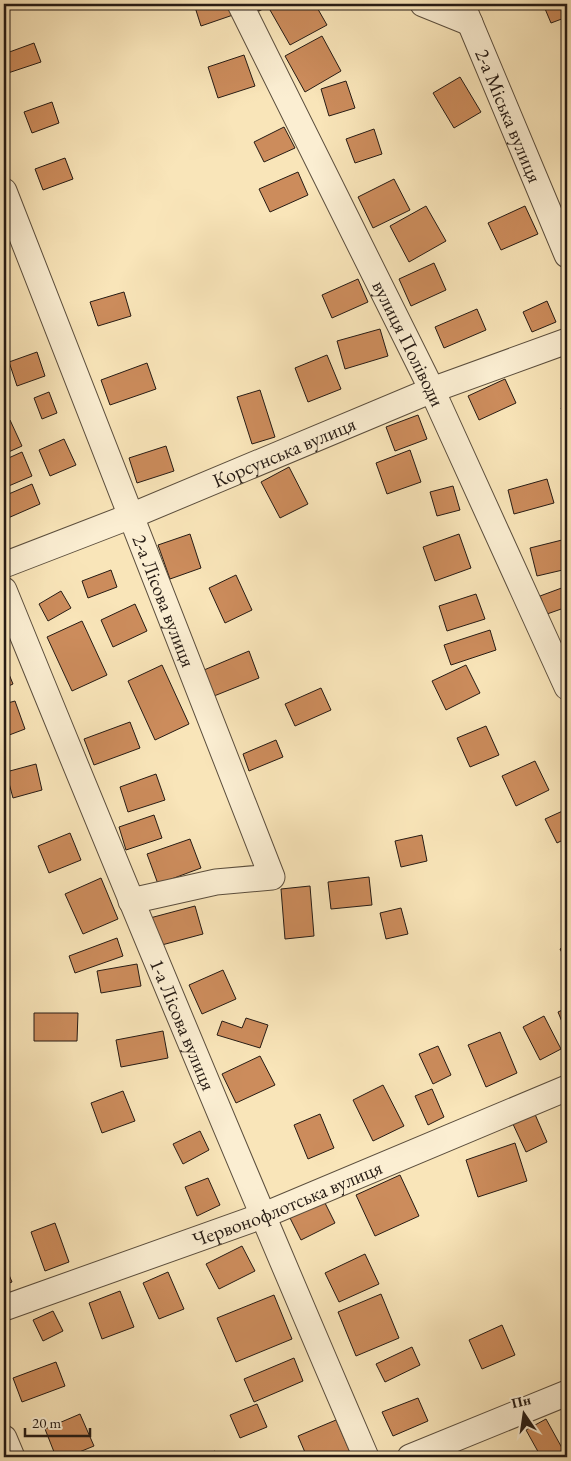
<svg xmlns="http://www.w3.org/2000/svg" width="571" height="1461" viewBox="0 0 571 1461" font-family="'EB Garamond',serif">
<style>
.building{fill:#cc8c5c;stroke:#261b14}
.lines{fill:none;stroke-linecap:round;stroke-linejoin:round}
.minor-casing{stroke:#5b4e3d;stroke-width:27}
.minor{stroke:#fbeed2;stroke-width:25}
.labels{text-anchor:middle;stroke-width:5;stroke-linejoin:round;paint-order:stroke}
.street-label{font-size:20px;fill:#261b14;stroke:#fbeed2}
</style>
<rect width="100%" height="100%" fill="#f9e5b9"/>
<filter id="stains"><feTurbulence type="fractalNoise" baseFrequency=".004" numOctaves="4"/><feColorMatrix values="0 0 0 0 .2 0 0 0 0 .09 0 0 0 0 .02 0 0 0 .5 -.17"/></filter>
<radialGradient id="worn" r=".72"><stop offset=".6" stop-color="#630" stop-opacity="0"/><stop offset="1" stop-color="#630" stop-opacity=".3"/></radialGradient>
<g class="building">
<path d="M194 4H229L233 15 201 26Z"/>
<path d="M255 4H273L259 11Z"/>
<path d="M282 4H315L327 25 290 45 270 10Z"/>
<path d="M543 4H567V17L551 23Z"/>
<path d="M322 36 341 71 305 92 285 56Z"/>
<path d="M34 43 41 62 8 73 4 59V54Z"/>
<path d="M244 55 255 86 218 98 208 67Z"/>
<path d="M460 77 481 112 454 128 433 93Z"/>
<path d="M346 81 355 108 329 116 321 89Z"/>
<path d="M52 102 59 123 32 133 24 112Z"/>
<path d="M284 127 295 148 264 162 254 142Z"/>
<path d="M374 129 382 154 355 163 346 139Z"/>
<path d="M65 158 73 179 43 190 35 169Z"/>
<path d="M298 172 308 195 270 212 259 189Z"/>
<path d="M394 179 410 210 373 228 358 197Z"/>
<path d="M426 206 446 241 409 262 390 226Z"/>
<path d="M525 206 538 234 501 250 488 223Z"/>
<path d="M434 263 446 290 411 306 399 279Z"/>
<path d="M358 279 368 302 332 318 322 295Z"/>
<path d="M124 292 131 316 98 326 90 302Z"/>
<path d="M547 301 556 322 532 332 523 312Z"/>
<path d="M477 309 486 330 444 348 435 327Z"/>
<path d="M380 329 388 356 345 369 337 341Z"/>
<path d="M37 352 45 376 17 386 9 362Z"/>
<path d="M327 355 341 389 308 402 295 368Z"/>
<path d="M147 363 156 389 110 405 101 380Z"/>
<path d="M505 379 516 403 479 420 468 396Z"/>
<path d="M260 390 275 437 252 444 237 397Z"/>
<path d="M49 392 57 413 42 419 34 398Z"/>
<path d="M4 396 8 406 4 408Z"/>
<path d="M567 405V421L561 408Z"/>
<path d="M418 415 427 439 395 451 386 427Z"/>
<path d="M10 420 22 446 4 454V422Z"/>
<path d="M64 439 76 465 50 476 39 450Z"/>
<path d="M166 446 174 471 137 483 129 458Z"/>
<path d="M410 450 421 482 387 494 376 463Z"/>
<path d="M22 452 32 476 4 488V460Z"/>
<path d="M289 467 308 504 280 518 261 482Z"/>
<path d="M547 479 554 503 514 514 508 490Z"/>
<path d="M32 484 40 504 8 518 4 508V496Z"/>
<path d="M453 486 460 510 437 516 430 492Z"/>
<path d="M190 534 201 568 170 579 158 545Z"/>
<path d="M459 534 471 568 435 581 423 547Z"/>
<path d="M562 540 567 563V569L537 576 530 548Z"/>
<path d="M111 570 117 587 88 598 82 581Z"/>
<path d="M236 575 252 610 225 623 209 588Z"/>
<path d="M567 586V607L547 614 540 596Z"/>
<path d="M61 591 71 608 48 621 39 604Z"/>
<path d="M476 594 485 619 447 631 439 606Z"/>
<path d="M135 604 147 631 113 647 101 620Z"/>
<path d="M82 621 107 675 72 691 47 637Z"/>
<path d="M490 630 496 650 451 665 444 645Z"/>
<path d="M249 651 259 678 214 696 204 670Z"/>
<path d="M4 662 13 684 4 688Z"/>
<path d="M162 665 189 724 155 740 128 681Z"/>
<path d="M466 665 480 693 446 710 432 681Z"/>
<path d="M321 688 331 710 295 726 285 704Z"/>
<path d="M15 701 25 729 4 737V704Z"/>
<path d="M130 722 140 748 94 765 84 739Z"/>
<path d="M486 726 499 755 470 767 457 738Z"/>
<path d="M276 740 283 757 249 771 243 754Z"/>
<path d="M535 761 549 790 516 806 502 776Z"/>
<path d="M36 764 42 790 13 798 6 772Z"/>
<path d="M156 774 165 800 128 812 120 787Z"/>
<path d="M567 809V838L557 843 545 819Z"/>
<path d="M154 815 162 838 126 850 119 827Z"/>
<path d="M70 833 81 860 49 873 38 846Z"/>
<path d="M422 835 427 861 401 867 395 841Z"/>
<path d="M190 839 201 868 158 884 147 854Z"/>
<path d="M567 862V876L562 865Z"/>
<path d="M369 877 372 905 331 909 328 882Z"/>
<path d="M101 878 118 919 83 934 65 894Z"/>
<path d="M310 886 314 936 285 939 281 889Z"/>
<path d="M195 906 203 934 158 946 150 918Z"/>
<path d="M401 908 408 934 386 939 380 913Z"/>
<path d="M117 938 123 956 75 973 69 956Z"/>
<path d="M567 945V962L560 949Z"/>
<path d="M137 964 141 986 101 993 97 971Z"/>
<path d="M223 970 236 999 202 1014 189 985Z"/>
<path d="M567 1008V1034L558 1012Z"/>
<path d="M34 1013H78L77 1041H34Z"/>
<path d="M544 1016 561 1049 540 1060 523 1027Z"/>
<path d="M246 1018 268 1025 260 1048 217 1035 222 1021 242 1028Z"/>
<path d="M163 1031 168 1058 121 1067 116 1040Z"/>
<path d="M500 1032 517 1073 486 1087 468 1045Z"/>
<path d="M438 1046 451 1075 433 1084 419 1054Z"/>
<path d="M260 1056 275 1085 236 1103 222 1074Z"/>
<path d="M383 1085 404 1126 373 1141 353 1100Z"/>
<path d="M432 1089 444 1117 428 1125 415 1096Z"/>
<path d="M123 1091 135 1121 102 1133 91 1103Z"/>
<path d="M534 1112 547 1142 526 1152 512 1122Z"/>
<path d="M320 1114 334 1148 308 1159 294 1125Z"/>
<path d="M200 1131 209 1150 183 1164 173 1144Z"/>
<path d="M515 1143 527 1181 478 1197 466 1160Z"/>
<path d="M400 1175 419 1216 375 1236 356 1195Z"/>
<path d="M208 1178 220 1205 197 1216 185 1187Z"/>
<path d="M324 1201 335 1223 301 1240 290 1218Z"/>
<path d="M55 1223 69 1262 45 1271 31 1232Z"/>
<path d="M242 1246 255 1271 219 1289 206 1264Z"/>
<path d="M365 1254 379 1284 339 1302 325 1273Z"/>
<path d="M4 1263 12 1282 4 1285Z"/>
<path d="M168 1272 184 1309 159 1319 143 1283Z"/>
<path d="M120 1291 134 1327 102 1339 89 1303Z"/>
<path d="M381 1294 399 1338 356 1356 338 1312Z"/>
<path d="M274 1295 292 1339 236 1362 217 1318Z"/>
<path d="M53 1311 63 1331 43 1341 33 1320Z"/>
<path d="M502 1325 515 1355 482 1369 469 1340Z"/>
<path d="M412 1347 420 1365 385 1382 376 1364Z"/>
<path d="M294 1358 303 1381 254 1402 244 1379Z"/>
<path d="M56 1362 65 1386 22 1402 13 1378Z"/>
<path d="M418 1398 428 1421 393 1436 382 1412Z"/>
<path d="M257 1404 267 1427 240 1438 230 1415Z"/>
<path d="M80 1414 94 1446 67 1457H56L45 1429Z"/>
<path d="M546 1419 567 1457H541L526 1430Z"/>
<path d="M336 1420 351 1454 343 1457H307L298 1436Z"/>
<path d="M215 1451 218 1457H203Z"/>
</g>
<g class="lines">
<defs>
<g id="minor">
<path id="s1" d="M240 4 432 390 567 687"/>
<path d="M423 4 470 23"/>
<path id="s2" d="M462 4 567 255"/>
<path id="s3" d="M4 191 272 877 216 882 131 901"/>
<path id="s4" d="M4 565 131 516 432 390 567 341"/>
<path id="s5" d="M4 590C122 880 242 1169 366 1457"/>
<path id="s6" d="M4 1308 262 1216 567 1088"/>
<path d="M4 1438 12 1457"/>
<path d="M410 1457 567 1393"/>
</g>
</defs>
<use href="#minor" class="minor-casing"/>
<use href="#minor" class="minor"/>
</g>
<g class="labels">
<g class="street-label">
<text dy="7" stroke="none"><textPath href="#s2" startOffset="121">2-а Міська вулиця</textPath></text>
<text dy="7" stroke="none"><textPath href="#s1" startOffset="379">вулиця Поліводи</textPath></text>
<text dy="7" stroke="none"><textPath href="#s4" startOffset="302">Корсунська вулиця</textPath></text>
<text dy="7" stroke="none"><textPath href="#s3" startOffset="440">2-а Лісова вулиця</textPath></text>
<text dy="7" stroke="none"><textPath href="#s5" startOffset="470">1-а Лісова вулиця</textPath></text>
<text dy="7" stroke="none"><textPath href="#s6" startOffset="302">Червонофлотська вулиця</textPath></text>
</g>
</g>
<rect width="571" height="1461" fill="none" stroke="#f9e5b9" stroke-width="20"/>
<rect x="5" y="5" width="561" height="1451" fill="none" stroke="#261b14" stroke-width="2.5"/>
<rect x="10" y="10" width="551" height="1441" fill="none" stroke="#261b14"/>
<g transform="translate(524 1414) rotate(347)" stroke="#fbeed2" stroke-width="4" paint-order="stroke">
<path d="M0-4L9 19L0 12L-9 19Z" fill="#261b14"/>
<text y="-8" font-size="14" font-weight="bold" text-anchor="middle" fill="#261b14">Пн</text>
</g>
<path d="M25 1428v8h65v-8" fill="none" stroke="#261b14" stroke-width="2.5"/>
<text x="32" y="1428" font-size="15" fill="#261b14" stroke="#fbeed2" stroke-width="4" paint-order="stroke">20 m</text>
<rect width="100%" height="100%" filter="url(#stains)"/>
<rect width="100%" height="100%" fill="url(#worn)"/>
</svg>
